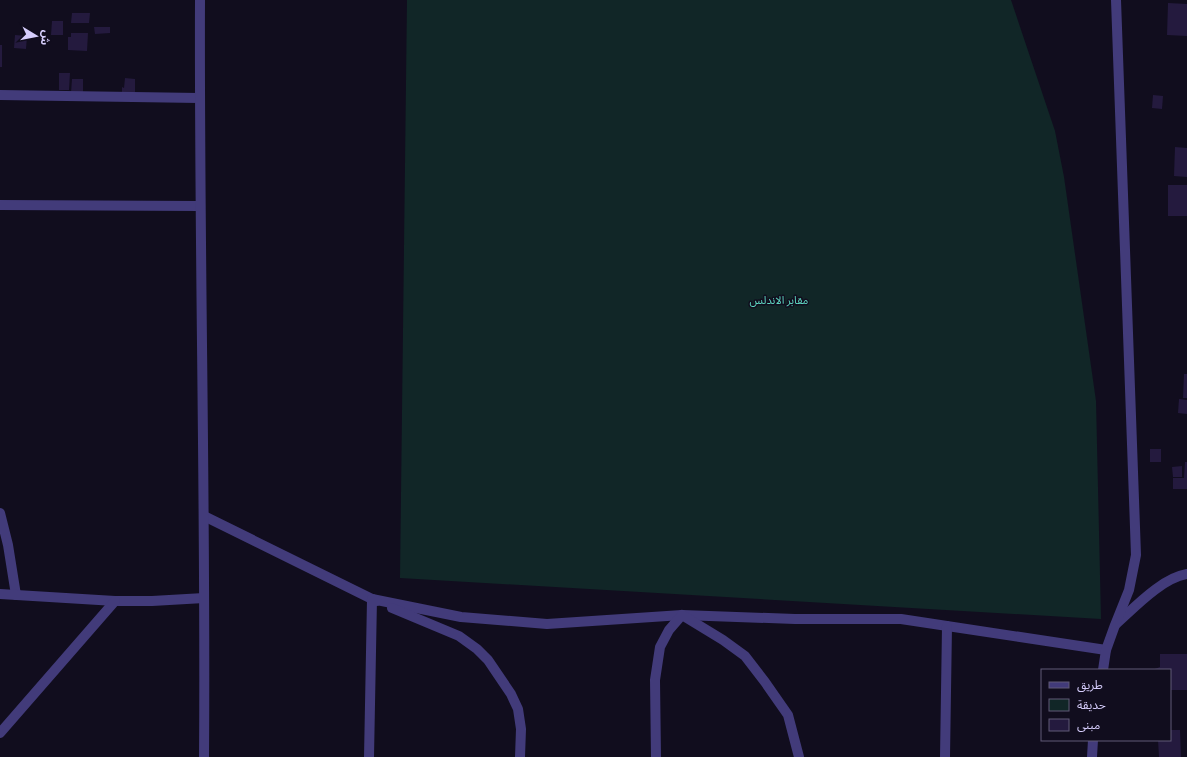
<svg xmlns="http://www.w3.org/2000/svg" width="1187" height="757" viewBox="0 0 1187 757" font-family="Signika,'Noto Sans Arabic',sans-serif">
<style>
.green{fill:#112627}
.building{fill:#241a3e}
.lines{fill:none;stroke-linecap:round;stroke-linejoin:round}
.minor{stroke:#423b7a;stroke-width:10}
.tertiary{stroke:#423b7a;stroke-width:10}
.labels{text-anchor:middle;stroke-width:3;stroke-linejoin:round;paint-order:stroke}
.park-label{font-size:11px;fill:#5ed7c1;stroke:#110d1e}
</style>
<rect width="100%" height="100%" fill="#110d1e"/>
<path class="green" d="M407 0H1011L1055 131 1064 177 1096 401 1101 619 400 578Z"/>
<g class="building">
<path d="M1168 3 1187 4V36L1167 35Z"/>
<path d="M72 13H90L89 23H71Z"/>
<path d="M52 21H63V35H51Z"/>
<path d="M94 27H110V33L95 34Z"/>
<path d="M71 33H88L87 51 68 50V37H71Z"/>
<path d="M15 35 27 36 26 49 14 48Z"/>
<rect x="0" y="45" width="2" height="22"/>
<path d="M59 73H70L69 90H59Z"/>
<path d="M125 78 135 79V93L122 92V87L124 88Z"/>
<path d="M72 79H83V93H71Z"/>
<path d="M1153 95 1163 96 1162 109 1152 108Z"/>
<path d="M1175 147 1187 148V177L1174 176Z"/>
<rect x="1168" y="185" width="19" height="31"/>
<path d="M1184 374H1187V398H1183Z"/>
<path d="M1179 399 1187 400V414L1178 413Z"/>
<rect x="1150" y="449" width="11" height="13"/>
<path d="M1185 462H1187V489H1173V478H1184Z"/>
<path d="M1182 466V477H1173L1172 467Z"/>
<path d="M1160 654H1187V690H1170V670H1152L1160 667Z"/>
<path d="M1170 730H1180L1181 757H1159L1158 740H1170Z"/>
</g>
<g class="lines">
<g class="minor">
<path d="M0 95 199 98"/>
<path d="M0 205 200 206"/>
<path d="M0 513 8 545 16 595"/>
<path d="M204 516 372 599 461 617 547 624 682 615 795 619H901L1106 650"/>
<path d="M0 594 115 601H152L204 598"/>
<path d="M392 608 459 636 477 649 488 660 511 694 518 709 521 729 520 757"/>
<path d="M1116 624C1135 607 1162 578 1187 574"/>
<path d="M1103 670 1106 650 1115 625 1129 590 1136 555 1116 0"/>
<path d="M0 733 115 601"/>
<path d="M369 757 372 599 377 601"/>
<path d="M656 757 655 680 660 647 669 630 682 615 723 640 745 656 765 682 788 715 799 757"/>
<path d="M945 757 947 626"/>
<path d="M1092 757 1093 740"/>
</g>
<path class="tertiary" d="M200 0C199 252 206 505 204 757"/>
</g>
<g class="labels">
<g class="park-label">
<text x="779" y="304">مقابر الاندلس</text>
</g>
</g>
<rect x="1041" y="669" width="130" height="72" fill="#110d1e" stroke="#605a77"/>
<rect x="1049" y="682" width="20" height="6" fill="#423b7a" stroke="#605a77"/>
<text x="1077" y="689" font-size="12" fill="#d6cdfc">طريق</text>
<rect x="1049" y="699" width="20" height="12" fill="#112627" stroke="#605a77"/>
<text x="1077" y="709" font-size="12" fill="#d6cdfc">حديقة</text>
<rect x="1049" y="719" width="20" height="12" fill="#241a3e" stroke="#605a77"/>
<text x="1077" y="729" font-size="12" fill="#d6cdfc">مبنى</text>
<g transform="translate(36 36) rotate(100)" stroke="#110d1e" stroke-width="3" paint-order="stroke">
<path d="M0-3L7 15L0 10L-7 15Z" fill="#d6cdfc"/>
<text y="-6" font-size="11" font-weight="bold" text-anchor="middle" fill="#d6cdfc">ش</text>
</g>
</svg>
